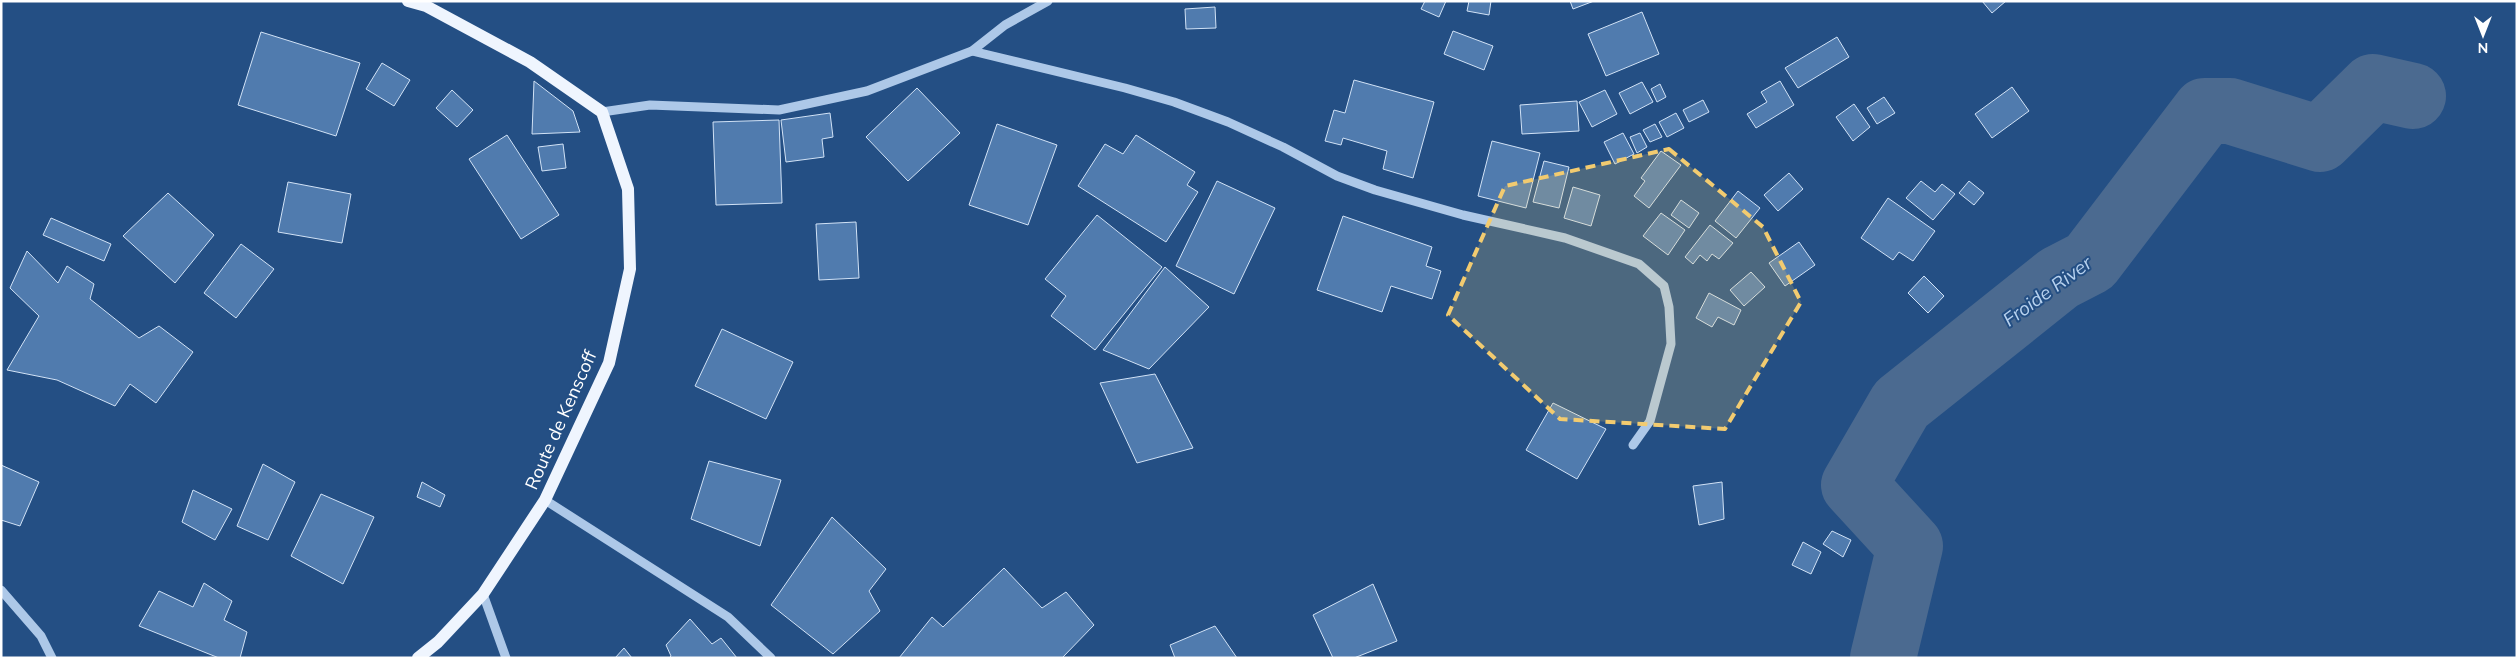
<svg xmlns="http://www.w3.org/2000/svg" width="2518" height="659" viewBox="0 0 2518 659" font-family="Mulish,sans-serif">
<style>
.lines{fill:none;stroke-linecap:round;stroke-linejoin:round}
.river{stroke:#4b6a90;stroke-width:66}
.building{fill:#507bae;stroke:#d1e2f6}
.minor{stroke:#adc8e8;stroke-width:9}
.major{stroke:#eff5fe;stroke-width:12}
.marked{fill:#f2cb70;fill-opacity:0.2;stroke:#f2cb70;stroke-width:4;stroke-dasharray:10 6;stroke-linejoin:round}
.labels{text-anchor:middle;stroke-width:4;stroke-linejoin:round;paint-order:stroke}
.street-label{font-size:18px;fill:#fff;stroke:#244f84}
.water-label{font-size:19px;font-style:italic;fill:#b8d2ef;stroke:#244f84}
</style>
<rect width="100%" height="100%" fill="#244f84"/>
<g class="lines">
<path class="river" d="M1883 658 1910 546 1854 485 1901 404 2059 278 2090 262 2205 111H2230L2320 139 2373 87 2413 96"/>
</g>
<g class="building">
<path d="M1425 1H1446L1439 17 1421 9Z"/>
<path d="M1469 1H1491L1489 15 1467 11Z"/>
<path d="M1570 1H1594L1573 9Z"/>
<path d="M1982 1H2006L1992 13Z"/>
<path d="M1215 7 1216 28 1186 29 1185 9Z"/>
<path d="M1642 12 1659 54 1606 76 1588 34Z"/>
<path d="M1453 31 1493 46 1484 70 1444 54Z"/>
<path d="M261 32 360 63 336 136 238 105Z"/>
<path d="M1837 37 1849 57 1798 88 1785 68Z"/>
<path d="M382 63 410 80 394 106 366 89Z"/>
<path d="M1354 80 1434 102 1413 178 1383 169 1387 151 1343 138 1341 145 1325 141 1334 110 1345 113Z"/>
<path d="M534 81 573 111 580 132 532 134Z"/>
<path d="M1780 81 1794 105 1756 128 1747 114 1767 102 1761 92Z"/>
<path d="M1642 82 1653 102 1630 114 1619 93Z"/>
<path d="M1660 84 1666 97 1657 102 1651 89Z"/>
<path d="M2012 87 2029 111 1992 138 1975 114Z"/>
<path d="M917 88 960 133 908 181 866 137Z"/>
<path d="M452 90 473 110 457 127 436 108Z"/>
<path d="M1605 90 1617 114 1592 127 1579 102Z"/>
<path d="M1884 97 1895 113 1877 124 1867 108Z"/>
<path d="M1703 100 1709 112 1689 122 1683 110Z"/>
<path d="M1577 101 1579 131 1522 134 1520 105Z"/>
<path d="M1854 104 1870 127 1853 141 1836 117Z"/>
<path d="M830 113 833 137 822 139 824 157 786 162 781 120Z"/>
<path d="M1676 113 1684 128 1667 137 1659 122Z"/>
<path d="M779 120 782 203 716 205 713 122Z"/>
<path d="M997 124 1057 145 1028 225 969 205Z"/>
<path d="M1655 124 1662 137 1650 142 1643 130Z"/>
<path d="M1623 133 1634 154 1615 164 1604 142Z"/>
<path d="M1640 133 1647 147 1637 153 1630 137Z"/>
<path d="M507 135 559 215 521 239 469 159Z"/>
<path d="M1136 135 1195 172 1187 185 1198 192 1166 242 1078 186 1105 144 1123 154Z"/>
<path d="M1492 141 1540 153 1526 208 1478 196Z"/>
<path d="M563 144 566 168 542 171 538 147Z"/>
<path d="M1661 151 1681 165 1649 208 1634 196 1645 181 1641 178Z"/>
<path d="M1544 161 1569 167 1559 208 1533 202Z"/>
<path d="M1789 173 1803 189 1778 211 1764 195Z"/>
<path d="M1217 181 1275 208 1234 294 1176 266Z"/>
<path d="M1921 181 1935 192 1942 184 1955 194 1933 220 1906 198Z"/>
<path d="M1969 181 1984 193 1974 205 1959 193Z"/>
<path d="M288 182 351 194 342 243 278 232Z"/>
<path d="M1573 187 1600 195 1591 226 1564 218Z"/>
<path d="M1738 191 1760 208 1736 238 1715 221Z"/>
<path d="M168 193 214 235 175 283 123 236Z"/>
<path d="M1888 198 1935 231 1913 261 1899 252 1893 260 1861 238Z"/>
<path d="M1681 200 1699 213 1689 228 1671 215Z"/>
<path d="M1661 213 1685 230 1668 255 1643 236Z"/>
<path d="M1097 215 1162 267 1095 350 1051 316 1066 296 1045 279Z"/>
<path d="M1343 216 1432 247 1426 266 1441 271 1432 299 1391 286 1382 312 1317 290Z"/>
<path d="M51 218 111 244 104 261 43 235Z"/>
<path d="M856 222 859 278 819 280 816 224Z"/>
<path d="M1710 225 1733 243 1719 259 1712 254 1707 261 1700 255 1693 264 1685 257Z"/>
<path d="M1799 242 1815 265 1785 286 1769 263Z"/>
<path d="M241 244 274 269 236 318 204 293Z"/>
<path d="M27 251 58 283 67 266 94 284 90 299 139 338 159 326 193 352 156 403 130 384 115 406 57 380 7 370 39 316 10 288Z"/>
<path d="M1165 267 1209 307 1149 369 1103 350Z"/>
<path d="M1751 272 1765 287 1744 306 1730 290Z"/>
<path d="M1924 276 1944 296 1928 313 1908 293Z"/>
<path d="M1709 293 1741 310 1734 325 1718 317 1712 327 1696 318Z"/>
<path d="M722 329 793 362 766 419 695 386Z"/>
<path d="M1155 374 1193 448 1137 463 1100 383Z"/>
<path d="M1553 403 1606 429 1577 479 1526 450Z"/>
<path d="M709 461 781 480 760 546 691 519Z"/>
<path d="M263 464 295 482 268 540 237 526Z"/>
<path d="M1 465 39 482 20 526 1 520Z"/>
<path d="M422 482 445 495 440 507 417 497Z"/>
<path d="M1722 482 1724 519 1699 525 1693 486Z"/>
<path d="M193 490 232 509 215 540 182 522Z"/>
<path d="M321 494 374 517 343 584 291 556Z"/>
<path d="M832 517 886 569 869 591 880 611 833 654 771 605Z"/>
<path d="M1832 531 1851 540 1843 557 1823 544Z"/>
<path d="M1803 542 1821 552 1811 574 1792 565Z"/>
<path d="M1004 568 1042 608 1066 592 1094 625 1062 658H899L932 617 943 627Z"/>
<path d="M204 583 232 601 224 620 247 632 240 658H219L139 626 159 591 193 607Z"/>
<path d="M1373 584 1397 641 1354 658H1333L1313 615Z"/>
<path d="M690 619 712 644 721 638 737 658H669L671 656 666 645Z"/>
<path d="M1215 626 1237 658H1175L1170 645Z"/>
<path d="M624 648 632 658H615Z"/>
</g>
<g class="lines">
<g class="minor">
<path d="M972 51 1125 88 1174 102 1228 122 1283 147 1337 176 1375 190 1463 215 1565 238 1639 264 1664 286 1669 307 1671 344 1650 421 1633 445"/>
<path d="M602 112 650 105 779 110 867 91 972 51 1005 25 1048 1"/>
<path d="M545 500 728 617 771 658"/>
<path d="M1 590 41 636 52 658"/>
<path d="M483 594 506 658"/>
</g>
<path class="major" d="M408 1 426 6 530 62 602 112 628 189 630 269 609 363 545 500 483 594 438 642 418 658"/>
</g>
<path class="marked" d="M1669 149 1763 227 1801 302 1725 429 1560 419 1448 315 1505 186Z"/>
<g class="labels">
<g class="street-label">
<text transform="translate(561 420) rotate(-66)" y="6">Route de Kenscoff</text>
</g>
<g class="water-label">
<text transform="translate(2047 291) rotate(-36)" y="7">Froide River</text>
</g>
</g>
<rect width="2518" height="659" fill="none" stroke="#ffffff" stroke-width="5"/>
<g transform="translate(2483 35) rotate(180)" stroke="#244f84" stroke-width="4" paint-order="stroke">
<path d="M0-4L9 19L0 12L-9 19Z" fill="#ffffff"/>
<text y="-8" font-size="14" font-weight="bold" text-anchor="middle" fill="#ffffff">N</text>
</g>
</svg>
